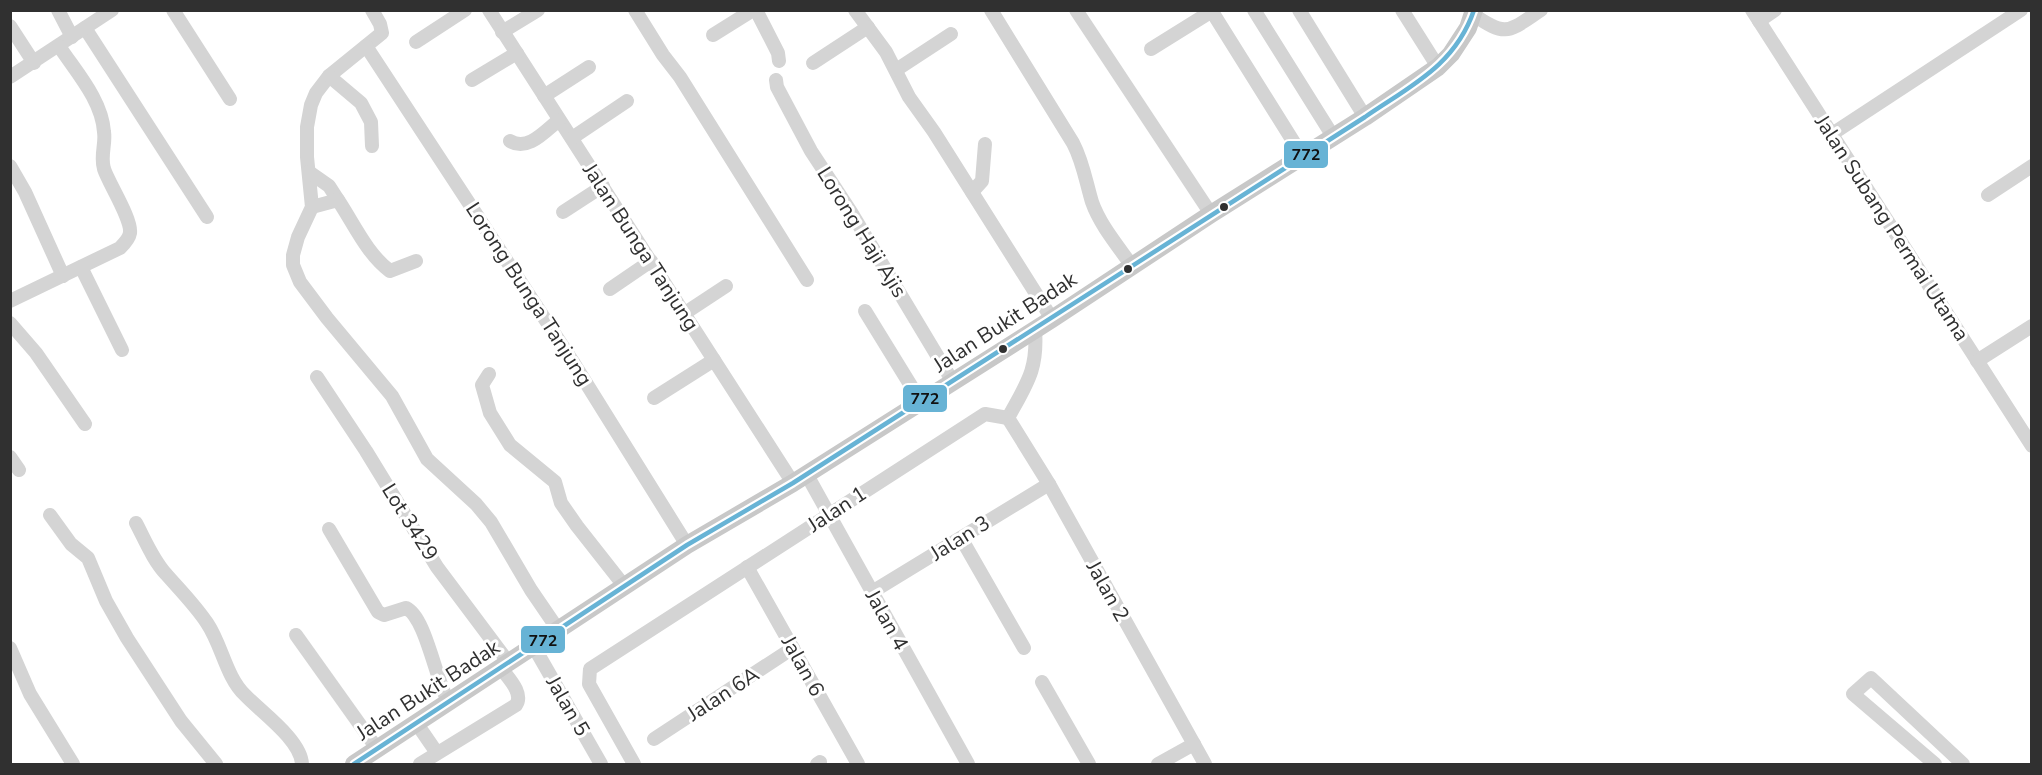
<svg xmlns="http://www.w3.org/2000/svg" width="2042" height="775" viewBox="0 0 2042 775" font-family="'Nunito Sans',sans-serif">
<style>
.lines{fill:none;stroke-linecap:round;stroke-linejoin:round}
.minor{stroke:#d4d4d4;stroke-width:14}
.major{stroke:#c8c8c8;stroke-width:18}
.bus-1-casing{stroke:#fff;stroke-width:9}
.bus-1{stroke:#67b3d5;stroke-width:4.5}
.bus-dot{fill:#303030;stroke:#fff;stroke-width:2}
.labels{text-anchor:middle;stroke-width:6;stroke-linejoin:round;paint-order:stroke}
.street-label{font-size:21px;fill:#303030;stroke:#fff}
.line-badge{stroke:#fff;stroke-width:2}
.pale-badge-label{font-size:16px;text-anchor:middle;font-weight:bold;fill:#111}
</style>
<rect width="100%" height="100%" fill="#fff"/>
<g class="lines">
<g class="minor">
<path d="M58 10 72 37"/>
<path d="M173 10 230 99"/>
<path d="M372 10 380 24 382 33 329 76 316 93 311 105 307 127V157L312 207 298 237 293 255V265L300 282 327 318 392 396 427 459 476 504 491 522 531 590 559 631"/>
<path d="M489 10 793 483"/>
<path d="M635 10 663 55 680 77 807 280"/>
<path d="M756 10 778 53 779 61"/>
<path d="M855 10 886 52 909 97 934 132 1052 319"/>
<path d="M991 10 1073 143C1083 162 1086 182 1092 202 1100 225 1118 246 1132 266"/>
<path d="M1076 10 1211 214"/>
<path d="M1211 10 1303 157"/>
<path d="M1254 10 1334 138"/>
<path d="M1299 10 1365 117"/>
<path d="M1402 10 1438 67"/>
<path d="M1752 10 2032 446"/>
<path d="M1474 15C1507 38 1509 31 1541 10"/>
<path d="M1759 21 1775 10"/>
<path d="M10 26 34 63"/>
<path d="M85 28 207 217"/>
<path d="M502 32 538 10"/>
<path d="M713 35 753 10"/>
<path d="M416 42 465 10"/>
<path d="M366 46 573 362 687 545"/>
<path d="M1151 49 1212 11"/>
<path d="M813 63 868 27"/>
<path d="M896 70 951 34"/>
<path d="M329 76 361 103 371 122 372 146"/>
<path d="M10 77 112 10"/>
<path d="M472 80 517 53"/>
<path d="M776 80 777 87 811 151 851 212 953 382"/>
<path d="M544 96 589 67"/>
<path d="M1832 134 2021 10"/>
<path d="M572 138 627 101"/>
<path d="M510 141C528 152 545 131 559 120"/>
<path d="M10 166 25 192 63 276"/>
<path d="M309 172 329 186 338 200"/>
<path d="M972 192 982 181 985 144"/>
<path d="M1988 195 2032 166"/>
<path d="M312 207 338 200C354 224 367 254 390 271L416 261"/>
<path d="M563 212 603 186"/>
<path d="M81 267 122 350"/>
<path d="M610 289 651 261"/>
<path d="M10 301 120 248C124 244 129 239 130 233 132 219 109 184 104 169 100 156 106 144 104 132 102 100 76 72 59 46"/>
<path d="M865 311 921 402"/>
<path d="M685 313 726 286"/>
<path d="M10 323 36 353 85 424"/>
<path d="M1977 361 2032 326"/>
<path d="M489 374 482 385 490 413 510 445 555 482 561 503 577 526 625 587"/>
<path d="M317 377 366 451 437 567 509 663"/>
<path d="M654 398 714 360"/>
<path d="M1008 418 1049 484 1205 764"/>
<path d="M1008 418C1027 383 1038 370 1035 329"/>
<path d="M10 457 19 470"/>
<path d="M807 475 968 764"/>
<path d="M50 515 71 544 88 558 106 601 127 638 181 721 216 764"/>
<path d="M136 523C145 540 153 560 166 574 180 590 195 605 207 623 222 645 226 677 245 695 261 712 301 740 302 764"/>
<path d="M329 529 378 612 384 615 406 608C426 617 436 682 449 703"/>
<path d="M961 538 1024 648"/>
<path d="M747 567 858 764"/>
<path d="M872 592 1049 484"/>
<path d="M296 635 378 750"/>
<path d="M534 647 601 764"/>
<path d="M10 648 30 694 73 764"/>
<path d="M1042 682 1089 764"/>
<path d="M417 724 437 753"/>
<path d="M654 739 793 648"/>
<path d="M420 764 516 705C524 693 508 678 501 668"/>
<path d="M634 764 589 684 590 669 985 414 1008 418"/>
<path d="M817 764 820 762"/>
<path d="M1158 764 1194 744"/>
<path d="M1935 764 1853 694 1871 678 1963 764"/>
</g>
<path class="major" d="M354 764 687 545 793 483 1052 319 1211 214 1365 117 1438 67 1451 54 1468 28 1474 10"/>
<defs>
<path id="bus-1" d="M354 764 687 545 793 483 1365 117C1410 86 1455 66 1474 10"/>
</defs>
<use href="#bus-1" class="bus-1-casing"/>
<use href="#bus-1" class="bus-1"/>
</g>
<g class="bus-dot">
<circle cx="1224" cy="207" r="5"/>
<circle cx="1128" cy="269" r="5"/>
<circle cx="1003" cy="349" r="5"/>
</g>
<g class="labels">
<g class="street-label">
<text transform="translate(1892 228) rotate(57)" y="7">Jalan Subang Permai Utama</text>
<text transform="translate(862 232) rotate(58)" y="7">Lorong Haji Ajis</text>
<text transform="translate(641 247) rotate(57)" y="7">Jalan Bunga Tanjung</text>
<text transform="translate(529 294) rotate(57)" y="7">Lorong Bunga Tanjung</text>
<text transform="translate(1005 322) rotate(-33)" y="7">Jalan Bukit Badak</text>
<text transform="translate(837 509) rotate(-33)" y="7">Jalan 1</text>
<text transform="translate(410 522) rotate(58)" y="7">Lot 3429</text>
<text transform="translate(960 538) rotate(-32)" y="7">Jalan 3</text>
<text transform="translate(1108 591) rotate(61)" y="7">Jalan 2</text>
<text transform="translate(887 620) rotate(61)" y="7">Jalan 4</text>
<text transform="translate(803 666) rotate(61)" y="7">Jalan 6</text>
<text transform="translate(428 690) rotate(-33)" y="7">Jalan Bukit Badak</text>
<text transform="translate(723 694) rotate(-33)" y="7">Jalan 6A</text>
<text transform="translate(568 706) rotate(60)" y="7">Jalan 5</text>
</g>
</g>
<g class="line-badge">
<rect x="1283" y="140" width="46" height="29" rx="6" fill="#67b3d5"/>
<rect x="902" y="384" width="46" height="29" rx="6" fill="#67b3d5"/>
<rect x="520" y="625" width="46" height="29" rx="6" fill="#67b3d5"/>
</g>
<g class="pale-badge-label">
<text x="1306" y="160">772</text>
<text x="925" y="404">772</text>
<text x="543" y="646">772</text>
</g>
<rect width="2042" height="775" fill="none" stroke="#303030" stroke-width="24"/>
</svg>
